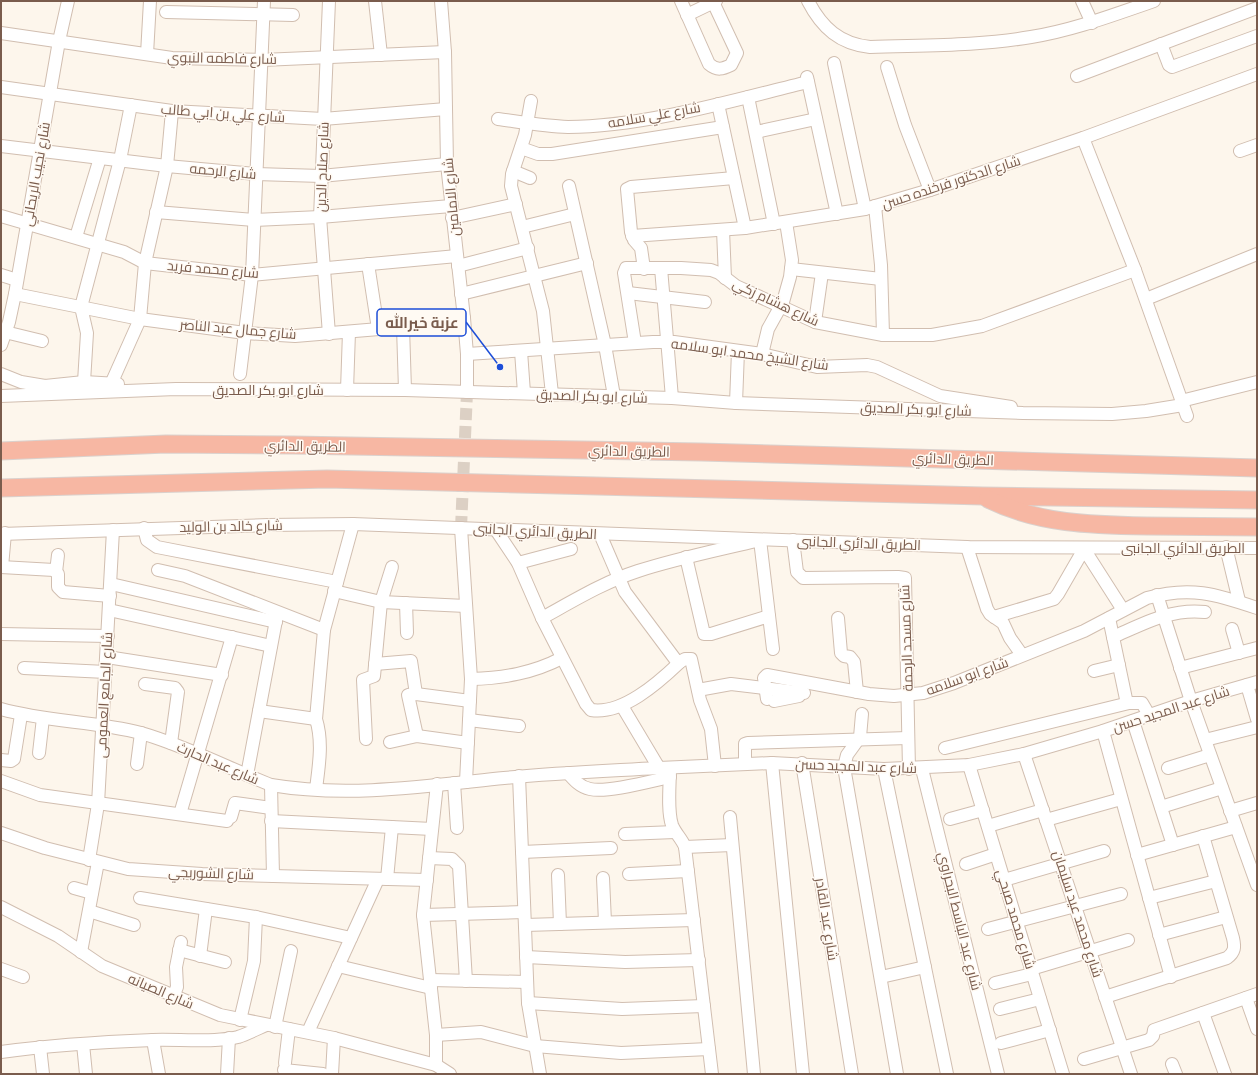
<svg xmlns="http://www.w3.org/2000/svg" width="1258" height="1075" viewBox="0 0 1258 1075" font-family="Barlow,Cairo,sans-serif">
<style>
.lines{fill:none;stroke-linecap:round;stroke-linejoin:round}
.minor-tunnel{stroke:#dcd0c4;stroke-width:12;stroke-dasharray:12 6;stroke-linecap:butt}
.minor-casing{stroke:#d1beb0;stroke-width:14}
.highway-casing{stroke:#dad1cd;stroke-width:19}
.minor{stroke:#fff;stroke-width:12}
.highway{stroke:#f7b7a3;stroke-width:17}
.labels{text-anchor:middle;stroke-width:3;stroke-linejoin:round;paint-order:stroke}
.street-label{font-size:14px;fill:#7a5c4d;stroke:#fffaf3}
.leader{fill:none;stroke:#1d4ed8;stroke-width:1.5}
.callout-dot{fill:#1d4ed8;stroke:#fffaf3;stroke-width:1.5}
.callout{fill:#fffaf3;stroke:#1d4ed8;stroke-width:1.5}
.callout-label{font-size:15px;text-anchor:middle;font-weight:bold;fill:#7a5c4d}
</style>
<rect width="100%" height="100%" fill="#fdf6ec"/>
<g class="lines">
<path class="minor-tunnel" d="M461 528 467 392"/>
<defs>
<g id="minor">
<path d="M329 1 320 217 329 334"/>
<path d="M375 1 381 55"/>
<path d="M441 1 445 52 447 164 464 318 467 354V392"/>
<path d="M681 1 709 64C717 71 723 69 731 65L737 53 713 2"/>
<path d="M808 1C822 28 840 44 870 47 924 45 979 46 1031 37 1074 30 1113 15 1154 1"/>
<path d="M1082 1 1092 23"/>
<path d="M166 12 293 15"/>
<path d="M687 15 716 1"/>
<path d="M1 33 172 58 262 60 445 52"/>
<path d="M1161 44 1169 65 1172 67 1257 36"/>
<path d="M147 54 150 1"/>
<path d="M834 63 865 209"/>
<path d="M887 67 905 125 930 190"/>
<path d="M1077 76 1257 8"/>
<path d="M807 77 837 214"/>
<path d="M1 87 172 111 323 119 446 109"/>
<path d="M748 97 774 224"/>
<path d="M531 101 525 135 512 174 511 186 543 311 552 394"/>
<path d="M718 104 745 228"/>
<path d="M498 119C521 122 545 126 568 127 644 127 734 100 808 82"/>
<path d="M756 132 816 119"/>
<path d="M1083 138 1135 270 1187 416"/>
<path d="M1 146 167 166 256 174 321 176 447 164"/>
<path d="M521 148 538 154H552L723 127"/>
<path d="M1240 151 1257 145"/>
<path d="M513 171 530 178"/>
<path d="M569 186 605 345 614 396"/>
<path d="M875 206 881 265 883 335"/>
<path d="M156 212 254 220 320 217 451 206"/>
<path d="M1 216 124 252 145 263 252 275 457 256"/>
<path d="M452 218 516 204"/>
<path d="M522 227 575 214"/>
<path d="M723 230 725 278"/>
<path d="M632 236 745 228 865 209 930 190 1083 138 1257 74"/>
<path d="M76 237 100 158"/>
<path d="M368 264 378 329"/>
<path d="M458 266 528 248"/>
<path d="M661 268 672 398"/>
<path d="M644 269 641 248 634 240 631 232 627 189 631 187 734 178"/>
<path d="M791 269 881 279"/>
<path d="M1 275 17 280"/>
<path d="M628 293 705 302"/>
<path d="M15 294 140 319 245 333 295 336 403 327 464 318"/>
<path d="M461 294 587 263"/>
<path d="M1146 299 1257 254"/>
<path d="M815 322 822 273"/>
<path d="M403 327 405 390"/>
<path d="M5 332 42 341"/>
<path d="M635 343 624 273 626 268H681L711 270 719 273 736 286 815 322 883 335H932L982 326 1135 270"/>
<path d="M1 345 9 322 15 294 59 41 68 1"/>
<path d="M521 351 524 393"/>
<path d="M467 354 653 342H674L762 354 817 367 867 365 877 367 940 396 1011 407"/>
<path d="M762 354 768 329 783 302 790 277 792 260 786 222"/>
<path d="M1 374 21 382 45 386 84 382 118 384"/>
<path d="M240 374 252 275 264 1"/>
<path d="M84 382 87 333 81 307 120 160 131 105"/>
<path d="M111 384 140 319 145 263 167 166 172 111"/>
<path d="M347 390 349 332"/>
<path d="M1 396 176 389 405 390 672 398 736 403 1023 413 1112 414 1146 411 1183 405"/>
<path d="M1181 401 1257 382"/>
<path d="M736 403 738 351"/>
<path d="M144 528 147 540 157 547 337 582"/>
<path d="M461 528 471 679 466 782"/>
<path d="M496 530 518 563 542 618 586 704 591 710C622 715 658 683 679 663"/>
<path d="M1 534 268 525 353 524 967 547 1257 548"/>
<path d="M600 534 625 592 678 663 685 659H691L700 700 711 729 715 766"/>
<path d="M793 540 797 572 803 578 898 577 905 578 909 769"/>
<path d="M967 547 987 609 990 614 1003 623 1010 638 1022 655"/>
<path d="M1226 547 1239 601"/>
<path d="M686 557 704 634H711L769 616"/>
<path d="M518 563 571 549"/>
<path d="M1 567 54 570 58 574V587L63 592 110 596"/>
<path d="M2 567 5 533"/>
<path d="M158 570 185 576 324 630"/>
<path d="M56 572 58 555"/>
<path d="M111 584 276 622"/>
<path d="M334 591 381 602 466 606"/>
<path d="M1157 595 1191 701 1257 885"/>
<path d="M406 603 407 633"/>
<path d="M109 610 271 646"/>
<path d="M994 617 1054 599 1058 594 1084 549 1123 610"/>
<path d="M542 618C573 601 604 582 638 571 678 558 719 550 760 540L773 649"/>
<path d="M838 618 841 653 844 656 850 657 854 662 857 692"/>
<path d="M1109 618 1126 699 1129 703H1142L1149 715"/>
<path d="M1232 629 1239 653"/>
<path d="M1 634 108 636"/>
<path d="M1113 637C1143 624 1171 608 1205 612"/>
<path d="M107 657 222 675"/>
<path d="M375 664 411 661 416 694"/>
<path d="M24 668 106 672"/>
<path d="M1180 668 1257 648"/>
<path d="M1094 671 1119 665"/>
<path d="M471 679C504 678 533 673 562 658"/>
<path d="M145 684 175 688 178 692 171 743"/>
<path d="M1247 685 1257 719"/>
<path d="M698 690 731 684 804 693"/>
<path d="M767 699 764 678 767 675 869 694 894 696 923 693 954 683 1084 631 1147 598C1190 586 1216 594 1257 608"/>
<path d="M774 701 799 696"/>
<path d="M622 706 659 768 772 763 884 769 969 765 1024 754 1103 731 1191 701 1257 682"/>
<path d="M1 709C47 722 95 721 141 733 186 746 228 768 271 785 348 798 427 786 504 778 555 773 606 771 658 768"/>
<path d="M259 711 316 719"/>
<path d="M862 714 860 737 847 755 844 767 897 1074"/>
<path d="M469 720 519 726"/>
<path d="M1133 721 1173 845"/>
<path d="M1103 731 1171 977"/>
<path d="M417 736 408 695 416 694 470 701"/>
<path d="M366 739 363 680 374 676 381 602 392 567"/>
<path d="M1205 740 1257 727"/>
<path d="M390 742 417 736 468 743"/>
<path d="M945 748 1129 703"/>
<path d="M39 753 43 718"/>
<path d="M1024 754 1131 1074"/>
<path d="M1 760 11 761 14 759 21 715"/>
<path d="M772 763 803 1074"/>
<path d="M802 763 852 1074"/>
<path d="M137 764 141 733"/>
<path d="M745 764V744L748 743 908 738"/>
<path d="M969 765 1063 1074"/>
<path d="M670 768C670 784 667 810 672 825 675 833 682 839 685 847L712 1074"/>
<path d="M1168 768 1210 755"/>
<path d="M884 769 947 1074"/>
<path d="M922 769 998 1074"/>
<path d="M568 773C574 780 580 787 590 789 608 793 651 781 670 777"/>
<path d="M247 775 277 615"/>
<path d="M519 776 528 1003 540 1074"/>
<path d="M1 781 40 795 227 821"/>
<path d="M454 783 457 828"/>
<path d="M271 785 273 876"/>
<path d="M316 789C319 765 323 742 316 719L324 630 353 524"/>
<path d="M1161 807 1222 788"/>
<path d="M1230 811 1257 803"/>
<path d="M180 814 232 637"/>
<path d="M231 817 235 803 271 808"/>
<path d="M730 817 754 1074"/>
<path d="M950 819 983 810"/>
<path d="M1046 820 1121 799"/>
<path d="M271 821 432 829"/>
<path d="M988 826 1043 810"/>
<path d="M1 833 45 848 128 869 202 874 427 880"/>
<path d="M625 834 675 832"/>
<path d="M685 847 732 845"/>
<path d="M522 852 611 848"/>
<path d="M1137 855 1236 827"/>
<path d="M429 858 452 859 459 866 466 981"/>
<path d="M89 860 98 804 113 530"/>
<path d="M966 864 996 854"/>
<path d="M629 874 688 871"/>
<path d="M558 875 560 924"/>
<path d="M603 878 605 922"/>
<path d="M387 879 392 827"/>
<path d="M1004 880 1104 851"/>
<path d="M74 888 92 893"/>
<path d="M140 898 256 917 351 938"/>
<path d="M1149 898 1216 881"/>
<path d="M1 907 58 936 102 966 220 1015 334 1038 436 1065 450 1074"/>
<path d="M89 911 134 925"/>
<path d="M423 915 524 912"/>
<path d="M525 925 694 920"/>
<path d="M988 929 1121 894"/>
<path d="M1159 935 1226 917"/>
<path d="M179 950 225 962"/>
<path d="M81 952 98 862"/>
<path d="M200 956 206 909"/>
<path d="M526 957 625 962 699 960"/>
<path d="M338 966 431 988"/>
<path d="M1 969 23 977"/>
<path d="M1031 969 1128 940"/>
<path d="M881 977 925 967"/>
<path d="M430 980 527 982"/>
<path d="M995 983 1032 974"/>
<path d="M173 997 177 987 176 967 181 942"/>
<path d="M1105 997 1227 958C1235 952 1235 947 1233 938L1203 836"/>
<path d="M1246 998 1257 1029"/>
<path d="M528 1003 622 1009 704 1006"/>
<path d="M1000 1009 1040 999"/>
<path d="M1203 1013 1225 1074"/>
<path d="M240 1020 254 961 256 917"/>
<path d="M275 1027 291 951"/>
<path d="M308 1032 378 879"/>
<path d="M436 1035 481 1032 535 1046 621 1053 709 1049"/>
<path d="M153 1040 159 1074"/>
<path d="M1001 1043 1050 1030"/>
<path d="M83 1044 86 1074"/>
<path d="M40 1047 43 1074"/>
<path d="M1 1052C51 1045 102 1042 153 1040 178 1039 214 1043 238 1037 247 1034 257 1029 266 1025"/>
<path d="M1084 1059 1149 1040 1153 1036 1154 1030 1257 994"/>
<path d="M285 1063 289 1029"/>
<path d="M1172 1064 1176 1074"/>
<path d="M436 1065V1035L423 915 437 784"/>
<path d="M284 1070 323 1074"/>
<path d="M227 1074 229 1038"/>
<path d="M332 1074 334 1038"/>
</g>
<g id="highway">
<path d="M1 451 166 444 293 445 701 452 1257 468"/>
<path d="M1 488 327 479 983 496 1257 500"/>
<path d="M988 499C1038 524 1092 525 1147 526 1183 526 1220 527 1257 527"/>
</g>
</defs>
<use href="#minor" class="minor-casing"/>
<use href="#highway" class="highway-casing"/>
<use href="#minor" class="minor"/>
<use href="#highway" class="highway"/>
</g>
<g class="labels">
<g class="street-label">
<text transform="translate(222 58) rotate(1)" y="5">شارع فاطمه النبوي</text>
<text transform="translate(223 113) rotate(4)" y="5">شارع علي بن ابي طالب</text>
<text transform="translate(654 115) rotate(-10)" y="5">شارع علي سلامه</text>
<text transform="translate(322 167) rotate(-88)" y="5">شارع صلاح الدين</text>
<text transform="translate(223 171) rotate(5)" y="5">شارع الرحمه</text>
<text transform="translate(36 174) rotate(-80)" y="5">شارع نجيب الريحاني</text>
<text transform="translate(951 182) rotate(-18)" y="5">شارع الدكتور فرخنده حسن</text>
<text transform="translate(451 197) rotate(-95)" y="5">شارع الامامين</text>
<text transform="translate(213 269) rotate(5)" y="5">شارع محمد فريد</text>
<text transform="translate(776 302) rotate(25)" y="5">شارع هشام زكي</text>
<text transform="translate(238 329) rotate(5)" y="5">شارع جمال عبد الناصر</text>
<text transform="translate(750 354) rotate(8)" y="5">شارع الشيخ محمد ابو سلامه</text>
<text x="268" y="395">شارع ابو بكر الصديق</text>
<text transform="translate(592 396) rotate(2)" y="5">شارع ابو بكر الصديق</text>
<text transform="translate(916 409) rotate(2)" y="5">شارع ابو بكر الصديق</text>
<text transform="translate(305 446) rotate(1)" y="5">الطريق الدائري</text>
<text transform="translate(629 451) rotate(1)" y="5">الطريق الدائري</text>
<text transform="translate(953 459) rotate(2)" y="5">الطريق الدائري</text>
<text transform="translate(231 526) rotate(-1)" y="5">شارع خالد بن الوليد</text>
<text transform="translate(535 531) rotate(3)" y="5">الطريق الدائري الجانبى</text>
<text transform="translate(859 543) rotate(2)" y="5">الطريق الدائري الجانبى</text>
<text x="1183" y="553">الطريق الدائري الجانبى</text>
<text transform="translate(906 638) rotate(-92)" y="5">شارع مسجد الرحمة</text>
<text transform="translate(967 676) rotate(-20)" y="5">شارع ابو سلامه</text>
<text transform="translate(104 695) rotate(-87)" y="5">شارع الجامع العمومى</text>
<text transform="translate(1171 709) rotate(-18)" y="5">شارع عبد المجيد حسن</text>
<text transform="translate(218 763) rotate(23)" y="5">شارع عبد الحارث</text>
<text transform="translate(856 766) rotate(2)" y="5">شارع عبد المجيد حسن</text>
<text transform="translate(211 873) rotate(2)" y="5">شارع الشوربجي</text>
<text transform="translate(1078 914) rotate(72)" y="5">شارع محمد عيد سليمان</text>
<text transform="translate(827 919) rotate(81)" y="5">شارع عبد القادر</text>
<text transform="translate(1016 919) rotate(73)" y="5">شارع محمد صبحي</text>
<text transform="translate(960 921) rotate(76)" y="5">شارع عبد الباسط البحراوي</text>
<text transform="translate(161 991) rotate(23)" y="5">شارع الصيانه</text>
</g>
</g>
<path class="leader" d="M500 367L466 322"/>
<circle class="callout-dot" cx="500" cy="367" r="4"/>
<rect class="callout" x="377" y="309" width="89" height="27" rx="4"/>
<g class="callout-label">
<text x="422" y="328">عزبة خيرالله</text>
</g>
<rect width="1258" height="1075" fill="none" stroke="#7a5c4d" stroke-width="4"/>
</svg>
